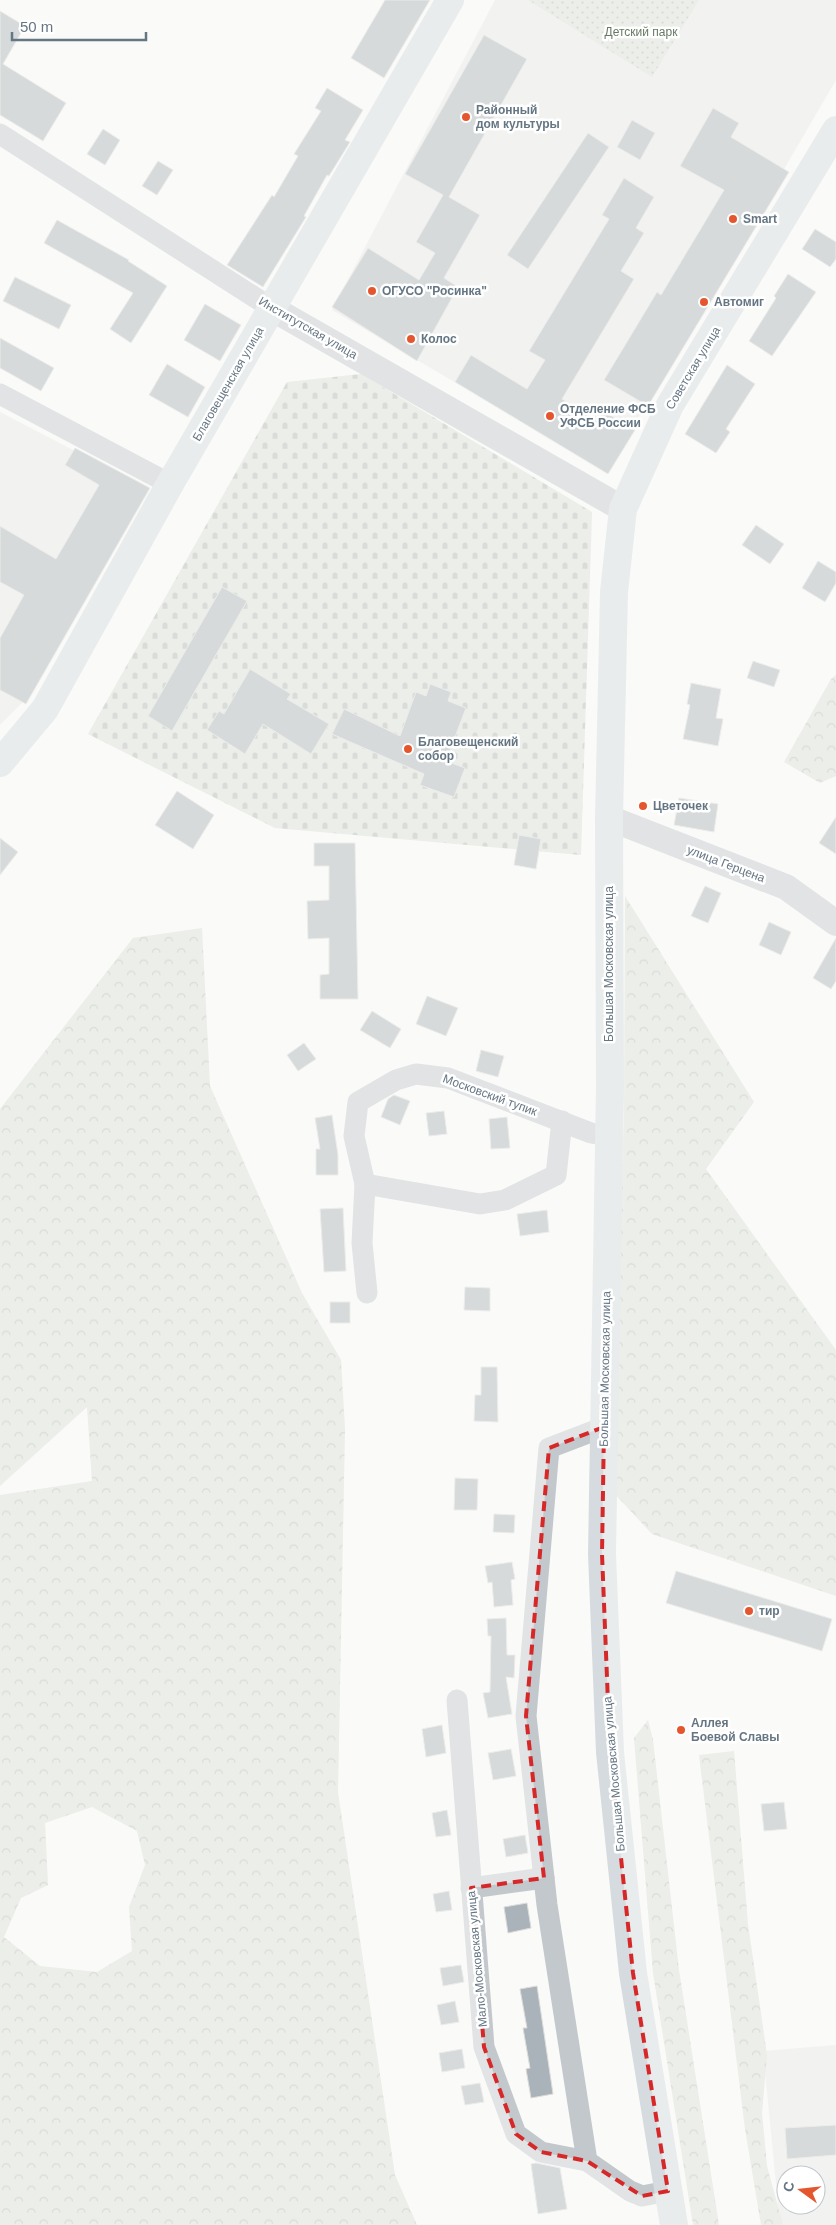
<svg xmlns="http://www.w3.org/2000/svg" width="836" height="2225" viewBox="0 0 836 2225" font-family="Arial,sans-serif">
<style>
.built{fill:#e8e9e9;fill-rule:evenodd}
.forest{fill:url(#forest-crowns);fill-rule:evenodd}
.cemetery{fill:url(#cemetery-stones)}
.park{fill:url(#park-dots)}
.building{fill:#aab3b9;stroke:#dcdcda}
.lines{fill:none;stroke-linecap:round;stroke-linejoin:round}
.minor{stroke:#c3c8cc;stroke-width:21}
.tertiary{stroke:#c3c8cc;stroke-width:26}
.secondary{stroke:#d6dbdf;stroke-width:28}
.marked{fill:none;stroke:#d62828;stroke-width:4;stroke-dasharray:10 6;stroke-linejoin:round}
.poi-dot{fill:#e4572e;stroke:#fff;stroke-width:2}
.labels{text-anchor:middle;stroke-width:5;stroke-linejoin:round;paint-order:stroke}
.park-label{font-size:12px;fill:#687a64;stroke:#fff}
.poi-label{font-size:12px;font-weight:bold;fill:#657683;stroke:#fff;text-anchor:start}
.street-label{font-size:12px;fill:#657683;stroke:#fff}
</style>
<defs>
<pattern id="forest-crowns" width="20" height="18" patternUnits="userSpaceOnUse" patternTransform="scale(1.25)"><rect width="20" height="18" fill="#dadfd7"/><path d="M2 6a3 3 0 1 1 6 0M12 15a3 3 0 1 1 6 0" fill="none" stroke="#b4b9b4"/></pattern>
<pattern id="cemetery-stones" width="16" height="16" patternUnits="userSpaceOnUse" patternTransform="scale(1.25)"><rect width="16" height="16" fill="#dadfd7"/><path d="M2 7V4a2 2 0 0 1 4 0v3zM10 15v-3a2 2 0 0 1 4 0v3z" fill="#b4b9b4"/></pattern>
<pattern id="park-dots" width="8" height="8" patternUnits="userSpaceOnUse" patternTransform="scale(1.25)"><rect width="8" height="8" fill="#dadfd7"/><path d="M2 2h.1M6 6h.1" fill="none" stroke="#b4b9b4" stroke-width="1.8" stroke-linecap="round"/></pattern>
</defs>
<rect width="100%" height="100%" fill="#fafaf8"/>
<g class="built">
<path d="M495 0H836V80L607 472 332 310Z"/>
<path d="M0 412 144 487 33 692 0 725Z"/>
<path d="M836 2045V2225H780L763 2051ZM786 2175H816V2205H786Z"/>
</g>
<g class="forest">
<path d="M836 675V776L820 783 784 762 831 679Z"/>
<path d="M625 896 754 1102 706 1169 836 1350V1596L652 1534 612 1491 624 1115Z"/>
<path d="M202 928 210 1086 302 1293 341 1360 345 1429 338 1792 395 2175 417 2225H0V1495L92 1481 87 1407 0 1486V1109L133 938ZM92 1807 137 1831 145 1865 129 1907 132 1951 97 1972 40 1966 4 1937 21 1898 48 1885 45 1823Z"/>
<path d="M648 1720 653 1740 679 1970 719 2225H693L653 1973 634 1738Z"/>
<path d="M734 1751 748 1924 767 2055 762 2113 767 2166 783 2225H761L745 2129 699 1755Z"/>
</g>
<path class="cemetery" d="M361 374 592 512 581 855 275 828 88 734 287 382Z"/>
<path class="park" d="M528 0H699L652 77Z"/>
<g class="building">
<path d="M385 0H430L384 78 351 58Z"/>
<path d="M0 11 25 26 3 64 66 103 43 141 0 115Z"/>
<path d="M484 35 527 59 449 197 480 215 444 278 458 287 417 361 332 307 368 248 419 280 435 253 416 242 443 195 405 174Z"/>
<path d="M327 88 363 110 345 140 350 142 329 176 327 175 304 216 306 217 263 287 227 265 272 195 274 197 298 156 294 154 321 111 315 108Z"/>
<path d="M713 108 739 123 731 137 789 172 648 406 604 380 657 292 661 295 724 190 680 166Z"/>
<path d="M632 120 655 133 640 160 617 147Z"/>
<path d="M103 129 120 140 105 165 87 154Z"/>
<path d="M588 133 609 147 528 269 507 255Z"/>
<path d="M158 161 173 170 157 195 142 186Z"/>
<path d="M624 178 654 197 636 228 644 233 621 271 634 279 562 399 597 421 603 411 635 430 608 474 455 382 471 355 527 389 545 360 529 351 609 219 602 215Z"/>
<path d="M57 220 129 260 128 261 167 286 131 343 110 329 133 293 44 243Z"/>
<path d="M815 229 836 242V259L830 267 802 249Z"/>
<path d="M788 274 816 292 772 356 749 341 776 298 774 296Z"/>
<path d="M15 277 71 305 59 329 3 301Z"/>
<path d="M205 304 241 325 220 361 184 340Z"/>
<path d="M0 338 54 368 41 391 0 368Z"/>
<path d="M167 364 205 387 188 417 149 395Z"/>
<path d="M727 365 755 384 726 429 730 432 716 453 685 434Z"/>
<path d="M75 448 150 488 26 704 0 690V638L24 595 0 582V526L56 559 99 485 65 465Z"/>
<path d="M756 525 784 544 770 564 742 545Z"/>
<path d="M818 561 836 572V583L825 602 802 588Z"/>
<path d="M222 587 247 601 172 731 148 716Z"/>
<path d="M753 661 780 670 774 687 747 678Z"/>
<path d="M250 669 291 694 287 699 329 724 311 754 263 724 245 754 207 730 219 711 224 714Z"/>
<path d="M691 683 721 689 716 718 723 719 718 746 683 739 690 705 687 704Z"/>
<path d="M430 684 451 692 448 701 466 708 446 761 465 768 454 797 420 785 424 774 332 734 344 709 400 736 416 692 426 696Z"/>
<path d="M177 791 214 815 193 849 155 825Z"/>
<path d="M679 798 718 804 714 832 674 825Z"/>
<path d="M836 817V854L819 843Z"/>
<path d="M519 835 541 839 536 869 514 865Z"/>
<path d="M0 838 18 852 0 875Z"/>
<path d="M314 843H355L358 999H320V975L329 974V938L308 939 307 901 329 900V866H314Z"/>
<path d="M705 886 721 893 708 923 691 916Z"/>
<path d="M769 922 791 932 781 955 759 945Z"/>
<path d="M836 938V981L831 989 813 978Z"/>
<path d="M427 996 458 1008 446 1036 416 1024Z"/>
<path d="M372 1011 401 1029 390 1048 360 1030Z"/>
<path d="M304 1043 316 1059 298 1071 287 1055Z"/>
<path d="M481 1050 504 1056 498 1077 476 1071Z"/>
<path d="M394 1095 410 1101 400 1125 381 1117 388 1099Z"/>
<path d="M444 1111 447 1134 429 1136 426 1113Z"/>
<path d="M332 1115 338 1155V1175H316V1149H320L315 1118Z"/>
<path d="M507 1117 510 1148 491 1149 489 1119Z"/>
<path d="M343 1208 346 1271 324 1272 320 1209Z"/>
<path d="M547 1210 549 1232 520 1236 517 1214Z"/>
<path d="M465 1287 490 1288V1311L464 1310Z"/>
<rect x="330" y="1302" width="20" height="21"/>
<path d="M481 1367H497L498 1422 474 1421 475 1395H481Z"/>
<path d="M455 1478 478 1479 477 1510H454Z"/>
<path d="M494 1514 515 1515 514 1533 493 1532Z"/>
<path d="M512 1562 515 1579 511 1580 513 1605 494 1607 492 1582 488 1583 485 1566Z"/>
<path d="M676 1571 832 1619 822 1651 666 1603Z"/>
<path d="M506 1618 507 1655H515L514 1678 506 1677 512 1714 488 1718 483 1693 490 1692 491 1636H488L487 1619Z"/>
<path d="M442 1725 446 1753 426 1757 422 1729Z"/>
<path d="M511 1749 516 1776 493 1780 488 1753Z"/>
<path d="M784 1802 787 1829 764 1831 761 1804Z"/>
<path d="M447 1810 451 1835 436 1837 432 1813Z"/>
<path d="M525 1835 528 1853 506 1857 503 1839Z"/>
<path d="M449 1891 452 1910 436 1912 433 1894Z"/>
<path d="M527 1903 531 1928 508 1933 504 1907Z"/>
<path d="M461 1965 464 1982 443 1986 440 1968Z"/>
<path d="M537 1986 553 2094 531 2098 526 2069 530 2068 523 2028H527L520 1989Z"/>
<path d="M455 2001 459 2022 441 2025 437 2005Z"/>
<path d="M462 2049 465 2068 442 2072 439 2053Z"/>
<path d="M480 2083 484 2102 465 2105 461 2086Z"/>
<path d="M836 2125V2155L787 2159 785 2128Z"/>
<path d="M536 2163 560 2168 567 2209 538 2214 531 2164Z"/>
</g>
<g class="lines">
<g class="minor">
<path d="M0 134 273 309"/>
<path d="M0 394 170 484"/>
<path d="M365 1184 480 1204 505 1200 556 1175 562 1121"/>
<path d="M367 1293 362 1243 365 1184 354 1136 358 1102 396 1080 416 1074 448 1078 591 1133 609 1136"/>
<path d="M604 1427 549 1448 526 1716 547 1905 587 2161 630 2191 642 2196 668 2191"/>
<path d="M457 1700 484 2047 516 2134 541 2152 587 2161"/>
<path d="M471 1888 544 1878"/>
</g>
<g class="tertiary">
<path d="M273 309 623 509"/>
<path d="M609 818 786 887 836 923"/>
</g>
<g class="secondary">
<path d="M0 763 45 709 170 484 450 0"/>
<path d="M674 2225 633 1973 610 1752 602 1554 610 1087 609 818 614 592 623 509 670 405 836 130"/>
</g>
</g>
<path d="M0 0H836V2225H0ZM604 1427 602 1554 610 1752 633 1973 668 2191 642 2196 587 2161 541 2152 516 2134 484 2047 471 1888 544 1878 526 1716 549 1448Z" fill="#fafaf8" fill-opacity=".55" fill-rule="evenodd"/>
<path class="marked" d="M604 1427 602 1554 610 1752 633 1973 668 2191 642 2196 587 2161 541 2152 516 2134 484 2047 471 1888 544 1878 526 1716 549 1448Z"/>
<g class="poi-dot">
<circle cx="466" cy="117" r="5"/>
<circle cx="733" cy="219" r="5"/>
<circle cx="372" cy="291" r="5"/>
<circle cx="704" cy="302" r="5"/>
<circle cx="411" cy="339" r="5"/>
<circle cx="550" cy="416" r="5"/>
<circle cx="408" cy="749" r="5"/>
<circle cx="643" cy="806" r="5"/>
<circle cx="749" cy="1611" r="5"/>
<circle cx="681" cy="1730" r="5"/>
</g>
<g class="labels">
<g class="park-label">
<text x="641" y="36">Детский парк</text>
</g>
<g class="poi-label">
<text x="476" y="114">Районный<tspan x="476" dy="14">дом культуры</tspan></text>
<text x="743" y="223">Smart</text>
<text x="382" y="295">ОГУСО "Росинка"</text>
<text x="714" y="306">Автомиг</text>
<text x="421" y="343">Колос</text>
<text x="560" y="413">Отделение ФСБ<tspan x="560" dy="14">УФСБ России</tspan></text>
<text x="418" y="746">Благовещенский<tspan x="418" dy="14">собор</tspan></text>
<text x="653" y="810">Цветочек</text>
<text x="759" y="1615">тир</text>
<text x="691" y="1727">Аллея<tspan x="691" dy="14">Боевой Славы</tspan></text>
</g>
<g class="street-label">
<text transform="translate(308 328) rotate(30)" y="4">Институтская улица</text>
<text transform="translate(693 368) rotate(-59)" y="4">Советская улица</text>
<text transform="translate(228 384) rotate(-60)" y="4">Благовещенская улица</text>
<text transform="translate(726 864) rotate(21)" y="4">улица Герцена</text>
<text transform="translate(609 964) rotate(-90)" y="4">Большая Московская улица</text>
<text transform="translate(490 1095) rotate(20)" y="4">Московский тупик</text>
<text transform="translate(605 1369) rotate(-89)" y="4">Большая Московская улица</text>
<text transform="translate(614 1774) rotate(-95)" y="4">Большая Московская улица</text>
<text transform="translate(477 1959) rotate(-95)" y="4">Мало-Московская улица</text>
</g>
</g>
<g transform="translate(801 2190) rotate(285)"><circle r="24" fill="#ffffff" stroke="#c1c8cd"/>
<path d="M0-4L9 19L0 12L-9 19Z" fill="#e4572e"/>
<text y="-8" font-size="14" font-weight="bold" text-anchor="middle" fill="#657683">С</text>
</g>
<path d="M12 32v8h134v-8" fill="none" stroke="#657683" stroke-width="2.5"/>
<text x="20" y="32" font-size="15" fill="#657683" stroke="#ffffff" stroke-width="4" paint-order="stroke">50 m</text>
</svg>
